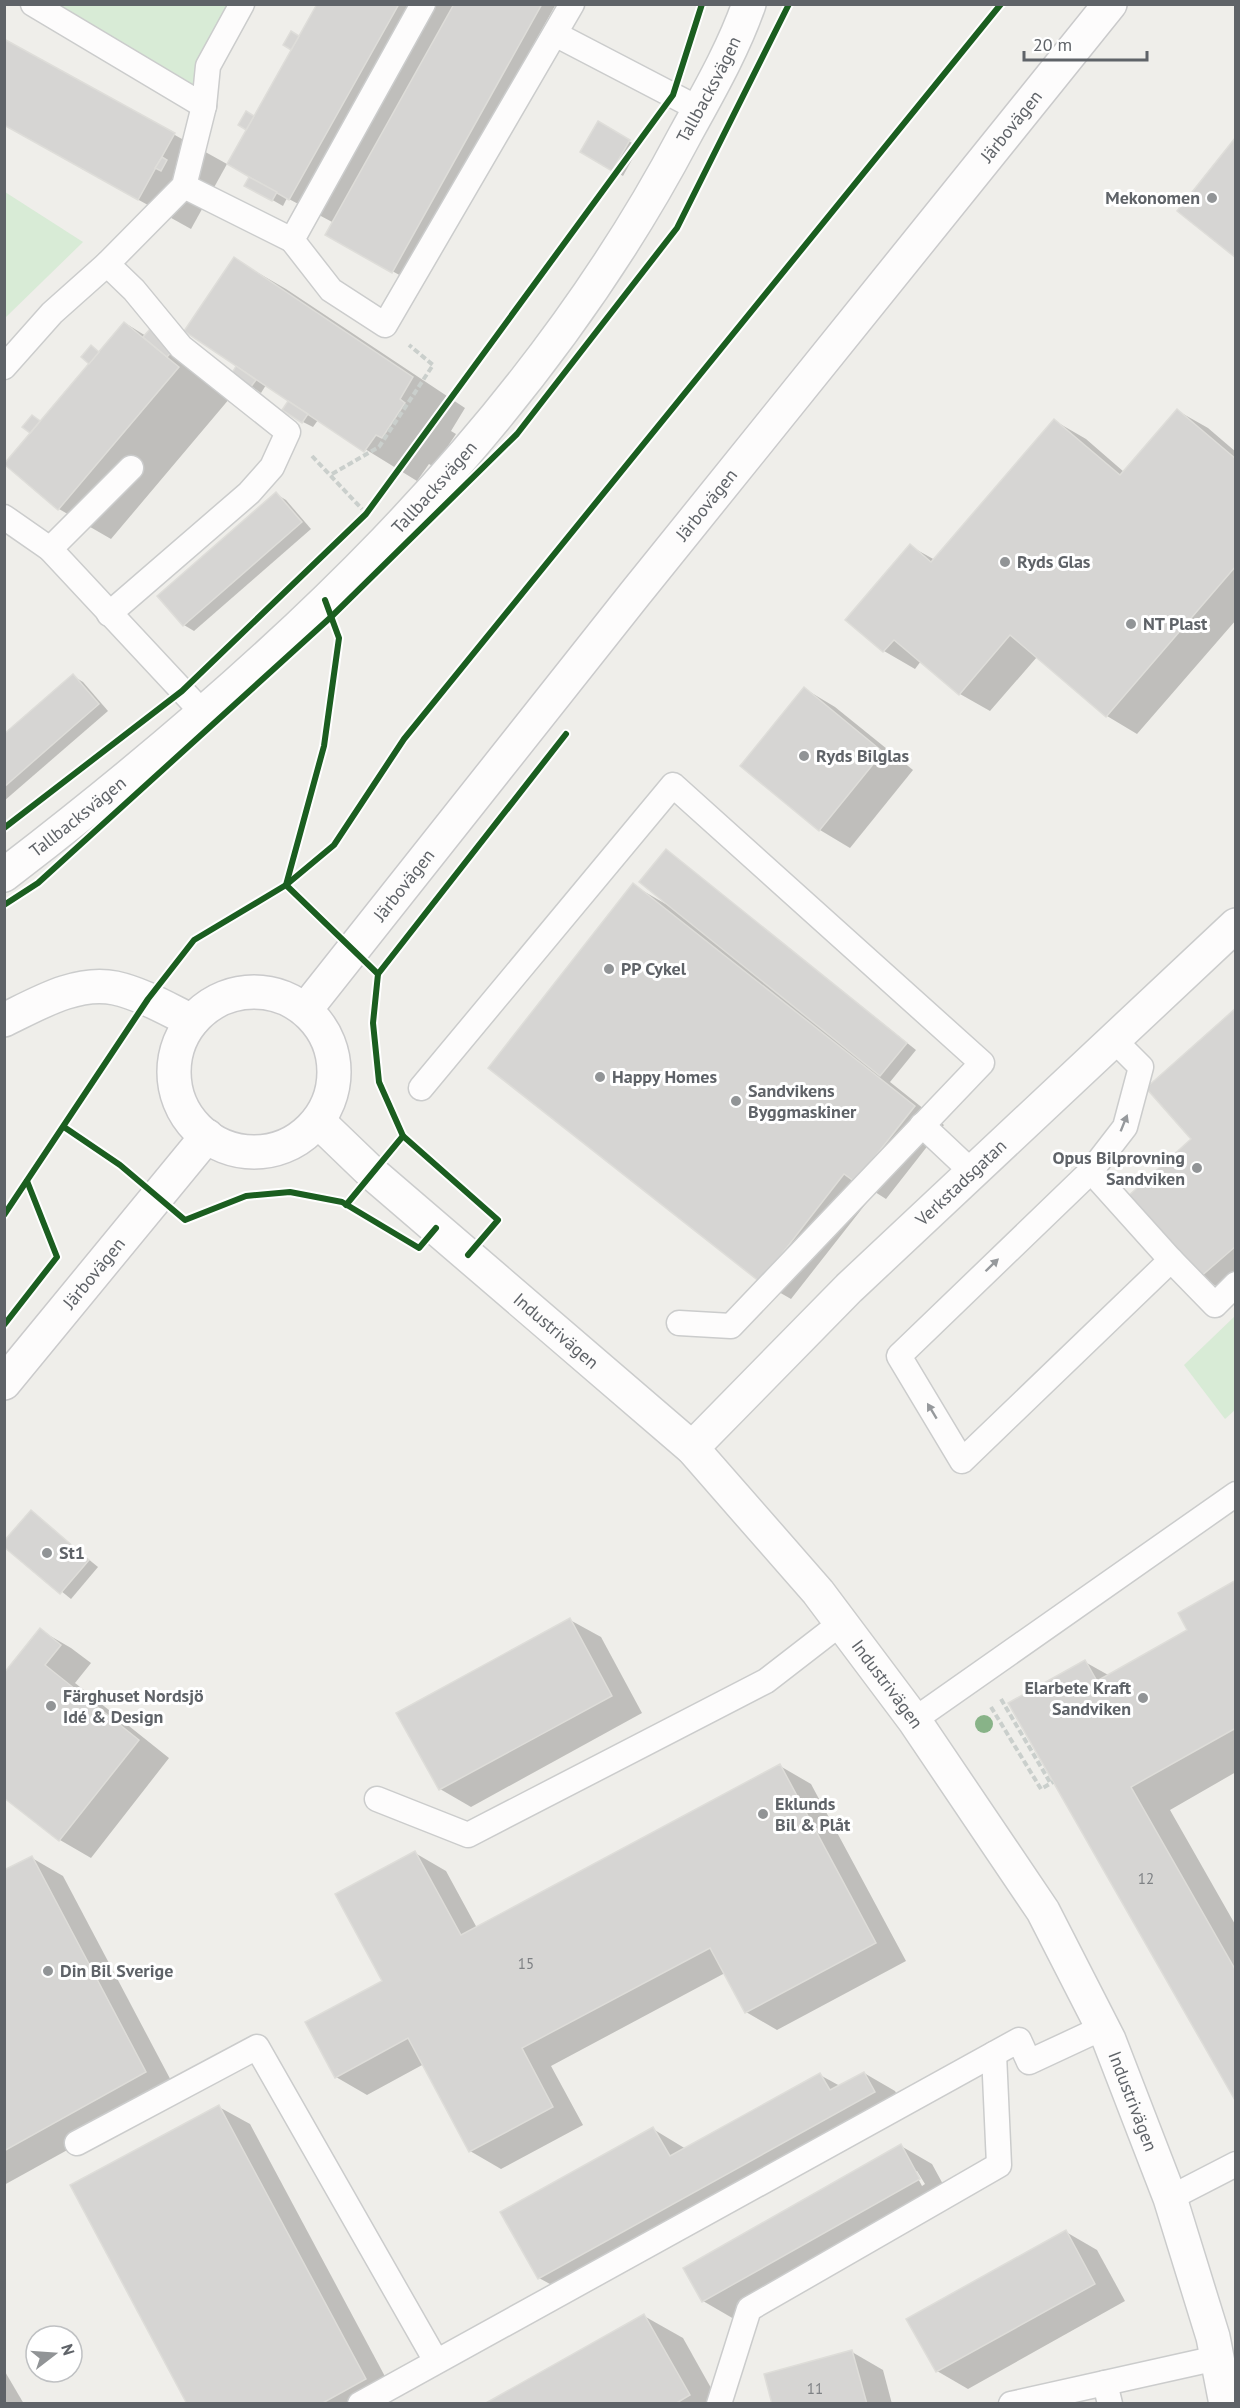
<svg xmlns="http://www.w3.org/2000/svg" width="1240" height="2408" viewBox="0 0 1240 2408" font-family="'PT Sans',sans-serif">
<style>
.green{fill:#d8ebd6}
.shadow{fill:#0003;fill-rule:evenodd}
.building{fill:#d6d5d3;stroke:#deddd9;stroke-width:1.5}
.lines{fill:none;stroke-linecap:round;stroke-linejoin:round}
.lane-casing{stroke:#cbcccc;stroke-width:27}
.street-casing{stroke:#cbcccc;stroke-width:36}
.secondary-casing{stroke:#cacacb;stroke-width:36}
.path{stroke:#cacfcc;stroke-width:4;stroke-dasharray:6 3;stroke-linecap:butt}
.lane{stroke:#fdfcfc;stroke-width:24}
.street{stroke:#fdfcfc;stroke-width:33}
.secondary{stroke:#fdfcfc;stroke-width:33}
.cycleway-casing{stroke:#fff;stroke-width:10}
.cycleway{stroke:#1b5e20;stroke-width:6}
.tree{fill:#88b388}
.oneway{fill:#96999c}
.poi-dot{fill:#919496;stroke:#fff;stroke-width:2}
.labels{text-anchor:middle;stroke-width:6;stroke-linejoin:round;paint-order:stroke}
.number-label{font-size:15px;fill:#7e8184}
.street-label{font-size:18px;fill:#5f6368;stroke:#fff}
.poi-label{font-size:18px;font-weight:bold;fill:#5f6368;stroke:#fff;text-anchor:start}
</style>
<rect width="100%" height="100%" fill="#efeeea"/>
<g class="green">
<path d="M33 5H242L204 106Z"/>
<path d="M5 192 83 242 5 318Z"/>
<path d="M1235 1316V1410L1225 1419 1184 1365Z"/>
</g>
<g class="shadow">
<path d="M318 4H556L403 277 327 235 334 223 287 198 283 206 246 185 251 176 246 113 255 118 293 49 285 44 291 33 300 38Z"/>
<path d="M4 40 227 164 191 229 4 125Z"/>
<path d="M598 123 639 147 623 176 582 152Z"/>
<path d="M234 259 286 289 465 408 451 431 456 434 434 467 429 464 417 481 318 420 313 427 303 422 284 409 290 401 266 385 261 393 233 374 238 366Z"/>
<path d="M125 323 146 336 150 331 230 398 111 539 59 509 32 433 24 427 32 417 41 422 91 363V347L100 353Z"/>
<path d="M1178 411 1208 428 1236 452V620L1137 734 1107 716 1037 657 990 711 960 694 921 661 915 669 884 651 847 620 910 546 935 560 1055 421 1086 439 1124 472Z"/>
<path d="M276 494 286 500 311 529 194 631 184 625Z"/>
<path d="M73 676 83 682 108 711 4 801V736Z"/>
<path d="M805 689 835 707 913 770 850 848 820 830Z"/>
<path d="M667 851 916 1050 890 1082 944 1125 886 1199 875 1192 791 1299 760 1281 633 885 669 906Z"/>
<path d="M1236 1010V1297L1200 1277 1193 1139Z"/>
<path d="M31 1512 98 1567 71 1599 4 1545Z"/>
<path d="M1236 1582V1772L1170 1810 1236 1926V2099L1085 1662 1110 1676 1190 1630Z"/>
<path d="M570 1620 601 1637 642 1713 471 1807 440 1789Z"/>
<path d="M40 1630 71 1648 91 1663 75 1683 169 1758 91 1858 60 1840 4 1796Z"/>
<path d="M780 1766 811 1784 906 1961 777 2030 746 2012 725 1973 551 2066 583 2125 501 2169 470 2151 424 2064 367 2095 336 2077 384 1982 415 1853 446 1871 477 1928Z"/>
<path d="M32 1858 63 1876 176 2090 4 2185V1872Z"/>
<path d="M864 2073 895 2091 905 2110 570 2295 539 2278 653 2129 686 2149 820 2075 840 2086Z"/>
<path d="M219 2107 250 2124 396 2397 384 2404H189Z"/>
<path d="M901 2146 932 2164 950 2197 734 2319 703 2301ZM914 2171H917L925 2184 922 2186Z"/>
<path d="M1066 2232 1097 2250 1125 2301 968 2389 937 2371Z"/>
<path d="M644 2316 683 2338 720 2404H487Z"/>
<path d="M852 2352 883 2370 892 2404H773Z"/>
<path d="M4 2370 24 2404H4Z"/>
</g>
<g class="building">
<path d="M317 4H399L289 200 227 164Z"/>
<path d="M454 4H542L392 273 325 235Z"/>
<path d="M291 31 299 36 291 50 283 45Z"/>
<path d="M4 39 175 133 138 200 4 125Z"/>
<path d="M246 111 254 116 246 130 238 125Z"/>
<path d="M598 121 630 140 612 171 580 152Z"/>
<path d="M1236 137V258L1177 211Z"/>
<path d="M162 157 167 160 161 171 155 168Z"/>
<path d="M249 177 277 192 272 201 244 186Z"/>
<path d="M234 257 413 377 400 399 405 403 382 438 376 435 364 452 184 331Z"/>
<path d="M124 322 179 367 58 510 4 464Z"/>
<path d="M150 329 173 350 167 357 143 337Z"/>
<path d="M91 345 99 352 89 364 81 357Z"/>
<path d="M236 366 256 380 250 388 231 375Z"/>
<path d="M288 401 308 414 302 423 282 410Z"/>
<path d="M1177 409 1236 459V566L1106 717 1010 635 959 695 894 640 883 652 845 620 910 544 931 562 1054 419 1120 475Z"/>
<path d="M32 415 40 421 30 433 22 427Z"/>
<path d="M276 492 302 522 183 626 157 596Z"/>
<path d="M73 674 99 704 4 787V734Z"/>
<path d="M804 687 883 752 819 831 740 766Z"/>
<path d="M666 849 907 1043 880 1076 639 882Z"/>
<path d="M633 883 915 1106 855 1182 844 1174 760 1282 488 1068Z"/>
<path d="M1236 1008V1246L1199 1278 1126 1198 1191 1139 1146 1088Z"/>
<path d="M31 1510 89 1560 60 1594 4 1547V1541Z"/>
<path d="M1236 1580V1728L1131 1787 1236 1971V2102L1008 1703 1085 1660 1097 1681 1187 1630 1178 1613Z"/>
<path d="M570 1618 612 1696 439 1790 396 1713Z"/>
<path d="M40 1628 61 1645 45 1665 139 1740 59 1841 4 1798V1673Z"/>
<path d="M780 1764 876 1943 745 2013 710 1948 522 2048 553 2107 469 2152 408 2038 335 2078 305 2022 382 1981 335 1894 415 1851 461 1935Z"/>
<path d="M32 1856 146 2072 4 2151V1870Z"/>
<path d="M864 2072 875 2092 538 2279 500 2212 653 2127 670 2156 820 2073 830 2090Z"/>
<path d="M219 2105 366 2379 321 2404H187L70 2185Z"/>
<path d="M901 2144 920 2179 702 2302 683 2268Z"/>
<path d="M1066 2230 1095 2284 936 2372 906 2319Z"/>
<path d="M644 2314 690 2395 675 2404H484Z"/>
<path d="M852 2350 867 2404H772L764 2374Z"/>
</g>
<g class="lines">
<defs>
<g id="lane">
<path d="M33 4 204 106"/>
<path d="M423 4 292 240 331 290 385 325 572 4"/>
<path d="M555 34 699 109"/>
<path d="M184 186 292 240"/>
<path d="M107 264 134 290 181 347 288 432 272 467 249 493 109 614"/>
<path d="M4 367 52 313 107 264 184 186 204 106 208 66 242 4"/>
<path d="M4 517 50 549 204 714"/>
<path d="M50 549 131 468"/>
<path d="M1113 1039 1141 1067 1125 1127 1091 1171 899 1356 962 1461 1171 1260 1215 1305 1236 1284"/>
<path d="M421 1088 673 785 982 1063 731 1326 679 1323"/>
<path d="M922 1125 972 1172"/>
<path d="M1091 1171 1171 1260"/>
<path d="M914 1720 1236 1494"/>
<path d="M377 1799 468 1835 766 1681 841 1623"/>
<path d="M77 2143 257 2047 436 2361"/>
<path d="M1170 2198 1236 2164"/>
<path d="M1105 2383 1110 2404"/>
<path d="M360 2404 1019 2040 1029 2062 1102 2028"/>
<path d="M719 2404 749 2309 999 2165 994 2054"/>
<path d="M1011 2404 1217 2358"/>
</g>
<g id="street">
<path id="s1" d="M4 875C270 671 527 436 685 135 708 93 733 50 749 4"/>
<path d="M4 1020C37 1004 77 980 115 988 142 994 167 1009 192 1021"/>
<path id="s2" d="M319 1122 372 1173 692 1448 818 1592 914 1720 1043 1911 1109 2040 1170 2198 1213 2337 1226 2404"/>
<path id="s3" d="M692 1448 849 1288 1236 925"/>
</g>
<g id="secondary">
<circle cx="254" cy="1072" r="80"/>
<path id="s4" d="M306 1009 634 595 1110 4"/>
<path id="s5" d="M4 1383 207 1136"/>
</g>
</defs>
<use href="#lane" class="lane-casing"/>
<use href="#street" class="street-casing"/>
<use href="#secondary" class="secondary-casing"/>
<g class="path">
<path d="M312 456 362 509"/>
<path d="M332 474 379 447 433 365 409 345"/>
<path d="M1001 1699 1051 1784"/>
<path d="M991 1707 1041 1789 1053 1782"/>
</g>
<use href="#lane" class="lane"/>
<use href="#street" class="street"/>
<use href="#secondary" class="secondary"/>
<defs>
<g id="cycleway">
<path d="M4 828 182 691 366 514 673 95 702 4"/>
<path d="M286 885 378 974 373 1023 379 1082 403 1136 498 1220 468 1255"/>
<path d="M286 885 324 746 339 638 325 600"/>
<path d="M4 905 38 883 331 617 517 434 677 228 789 4"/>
<path d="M378 974 566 734"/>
<path d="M64 1127 120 1165 185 1220 246 1196 290 1192 342 1202 419 1248 436 1228"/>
<path d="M346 1205 403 1136"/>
<path d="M4 1215 148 999 194 940 286 885 334 845 404 739 1001 4"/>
<path d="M4 1325 57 1257 27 1181"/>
</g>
</defs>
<use href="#cycleway" class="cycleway-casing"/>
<use href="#cycleway" class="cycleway"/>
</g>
<circle class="tree" cx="984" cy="1724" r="9"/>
<defs><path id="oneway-solid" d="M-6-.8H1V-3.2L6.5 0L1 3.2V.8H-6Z" transform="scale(1.5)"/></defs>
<g class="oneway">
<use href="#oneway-solid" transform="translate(1124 1123) rotate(-68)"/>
<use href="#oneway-solid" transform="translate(992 1265) rotate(-44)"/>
<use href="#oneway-solid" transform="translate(932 1411) rotate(-121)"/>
</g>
<g class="poi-dot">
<circle cx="1212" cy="198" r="6"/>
<circle cx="1005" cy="562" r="6"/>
<circle cx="1131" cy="624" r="6"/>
<circle cx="804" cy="756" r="6"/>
<circle cx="609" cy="969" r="6"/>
<circle cx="600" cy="1077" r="6"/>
<circle cx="736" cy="1101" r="6"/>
<circle cx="1197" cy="1168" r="6"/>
<circle cx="47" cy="1553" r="6"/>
<circle cx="1143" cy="1698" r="6"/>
<circle cx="51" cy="1706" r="6"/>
<circle cx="763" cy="1814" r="6"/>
<circle cx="48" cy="1971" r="6"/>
</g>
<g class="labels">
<g class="number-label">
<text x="1146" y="1884">12</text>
<text x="526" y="1969">15</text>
<text x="815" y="2394">11</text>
</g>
<g class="street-label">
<text dy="6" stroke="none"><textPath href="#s1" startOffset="1065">Tallbacksvägen</textPath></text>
<text dy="6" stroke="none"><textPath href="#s4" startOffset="1130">Järbovägen</textPath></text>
<text dy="6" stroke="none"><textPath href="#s1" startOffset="580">Tallbacksvägen</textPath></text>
<text dy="6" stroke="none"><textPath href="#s4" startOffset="644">Järbovägen</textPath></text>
<text dy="6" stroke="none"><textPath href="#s1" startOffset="94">Tallbacksvägen</textPath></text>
<text dy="6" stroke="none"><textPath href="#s4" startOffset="158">Järbovägen</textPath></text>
<text dy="6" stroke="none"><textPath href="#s3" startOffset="378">Verkstadsgatan</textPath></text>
<text dy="6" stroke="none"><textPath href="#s5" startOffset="142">Järbovägen</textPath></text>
<text dy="6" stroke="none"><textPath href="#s2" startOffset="316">Industrivägen</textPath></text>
<text dy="6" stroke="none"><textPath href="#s2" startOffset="802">Industrivägen</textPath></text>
<text dy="6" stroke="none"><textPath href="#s2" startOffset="1288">Industrivägen</textPath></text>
</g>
<g class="poi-label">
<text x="1200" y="204" text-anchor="end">Mekonomen</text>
<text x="1017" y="568">Ryds Glas</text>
<text x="1143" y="630">NT Plast</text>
<text x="816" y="762">Ryds Bilglas</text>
<text x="621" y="975">PP Cykel</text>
<text x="612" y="1083">Happy Homes</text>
<text x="748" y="1097">Sandvikens<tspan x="748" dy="21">Byggmaskiner</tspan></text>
<text x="1185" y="1164" text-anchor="end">Opus Bilprovning<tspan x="1185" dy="21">Sandviken</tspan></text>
<text x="59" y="1559">St1</text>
<text x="1131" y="1694" text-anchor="end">Elarbete Kraft<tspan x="1131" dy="21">Sandviken</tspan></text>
<text x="63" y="1702">Färghuset Nordsjö<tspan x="63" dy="21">Idé &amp; Design</tspan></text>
<text x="775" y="1810">Eklunds<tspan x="775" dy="21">Bil &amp; Plåt</tspan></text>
<text x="60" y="1977">Din Bil Sverige</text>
</g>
</g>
<rect width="1240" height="2408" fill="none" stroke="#5f6368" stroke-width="12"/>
<g transform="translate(54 2354) rotate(73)"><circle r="28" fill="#ffffff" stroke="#bfc1c3" stroke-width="1.5"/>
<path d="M0-4.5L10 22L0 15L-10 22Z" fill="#919496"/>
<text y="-9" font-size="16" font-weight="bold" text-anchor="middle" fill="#5f6368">N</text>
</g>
<path d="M1024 51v9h123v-9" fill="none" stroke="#5f6368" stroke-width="3"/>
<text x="1033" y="51" font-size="18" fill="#5f6368" stroke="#ffffff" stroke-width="4.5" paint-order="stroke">20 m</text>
</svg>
